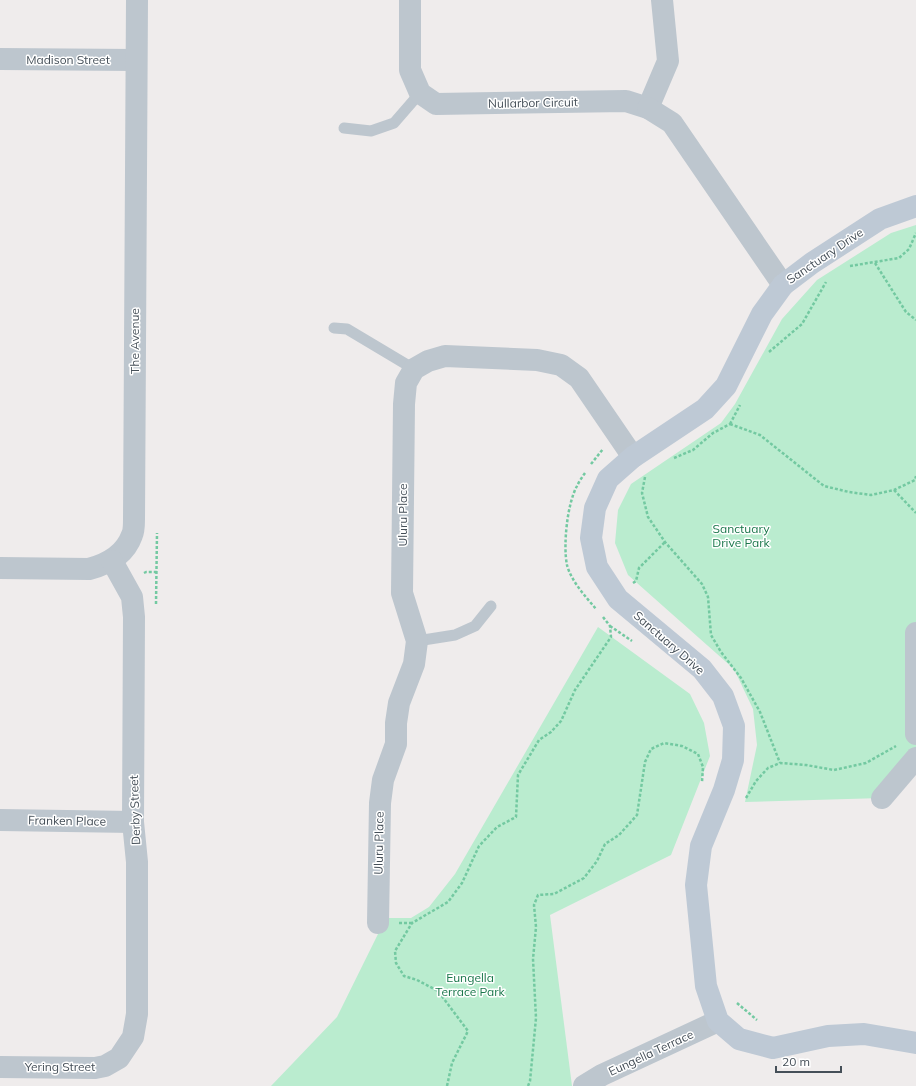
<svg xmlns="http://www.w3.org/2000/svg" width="916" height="1086" viewBox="0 0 916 1086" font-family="Mulish,sans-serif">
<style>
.green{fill:#baeccf}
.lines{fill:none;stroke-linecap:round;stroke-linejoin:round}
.path{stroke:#73c9a1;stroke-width:2.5;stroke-dasharray:3 2;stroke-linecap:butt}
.lane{stroke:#bdc6ce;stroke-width:11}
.street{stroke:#bdc6ce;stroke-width:22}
.secondary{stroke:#bec9d5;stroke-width:22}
.labels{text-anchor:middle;stroke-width:3;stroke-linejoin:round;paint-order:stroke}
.street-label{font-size:12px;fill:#454f58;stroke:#fff}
.park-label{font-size:12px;fill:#19764a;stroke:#fff}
</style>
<rect width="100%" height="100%" fill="#efecec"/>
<g class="green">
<path d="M916 225V758L882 798 745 802 757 745 753 709 734 669 628 575 615 543 618 510 631 484 721 423 735 404 782 319 817 280 891 233Z"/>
<path d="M598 627 690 694 704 723 710 756 671 855 550 915 572 1086H271L337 1017 378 934V923L386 918H411L429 907 455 874Z"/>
</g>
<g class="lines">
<g class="path">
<path d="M875 263 906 312 916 320"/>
<path d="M850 266 899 258 909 249 916 233"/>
<path d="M769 352 802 324 826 282"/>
<path d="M730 424 740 405"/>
<path d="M730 424 760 435 824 486 849 492 871 495 894 490 915 480 916 476"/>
<path d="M674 458 693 450 713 433 730 424"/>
<path d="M591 464 603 449"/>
<path d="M585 473C582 477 579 482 577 486 567 504 563 546 567 565 571 581 586 597 596 609"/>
<path d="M645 477 642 493 648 517 665 542 702 584 708 597 711 635 721 652 741 678 760 712 780 763"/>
<path d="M894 490 916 513"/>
<path d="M144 573 146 572H157"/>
<path d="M633 583 636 581 639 568 665 542"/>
<path d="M156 604 157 533"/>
<path d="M610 626 632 641"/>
<path d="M746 798 756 781 768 768 780 763 806 765 834 770 866 763 896 746"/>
<path d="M399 923H412"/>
<path d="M737 1003 757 1020"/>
<path d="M447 1086 452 1063 468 1031 438 991 417 980 404 976 396 963 395 951 412 923 448 902 462 883 479 846 497 827 516 817 518 775 539 740 551 732 561 721 575 690 611 637 610 626 603 617"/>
<path d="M528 1086 530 1081 536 1018 533 959 536 927 534 905 538 895 554 894 584 878 597 861 605 844 619 835 637 815 645 762 651 749 664 743 682 746 698 754 703 767 702 782"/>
</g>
<g class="lane">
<path d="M344 128 371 131 394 123 420 93"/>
<path d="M334 328 347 329 414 369"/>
<path d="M417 641 455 635 475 626 491 606"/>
</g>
<g class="street">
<path d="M410 0V70L420 93 436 104 626 101 648 108 668 61 662 0"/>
<path d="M0 59 136 60"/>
<path d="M648 108 672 123 783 285"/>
<path d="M0 568 89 569C108 564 125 555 132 535 134 531 134 524 134 519L137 0"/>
<path d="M916 633V734"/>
<path d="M882 798 916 758"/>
<path d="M0 820 133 822"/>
<path d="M378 923 380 803 383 780 396 744V723L399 703 414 664 417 641 402 593 404 404 406 383 414 369 428 361 445 356 537 360 561 365 579 378 633 457"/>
<path d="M0 1067 95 1068 105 1066 119 1058 133 1037 137 1014V862L133 822 134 617 132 597 112 561"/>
<path d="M584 1086 602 1075 718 1021"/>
</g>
<path class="secondary" d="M916 206 880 219 812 263 783 285 762 314 726 386 705 409 633 457 608 479 595 508 591 538 597 567 618 599 702 669 723 696 734 726 733 760 724 790 701 846 696 885 706 986 718 1021 739 1039 773 1048 828 1036 864 1034 916 1043"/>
</g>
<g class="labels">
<g class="street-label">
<text x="68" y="64">Madison Street</text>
<text transform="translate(533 103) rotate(-1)" y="4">Nullarbor Circuit</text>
<text transform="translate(825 256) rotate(-34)" y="4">Sanctuary Drive</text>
<text transform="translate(135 341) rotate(-90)" y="4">The Avenue</text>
<text transform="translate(403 515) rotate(-90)" y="4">Uluru Place</text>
<text transform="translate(669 643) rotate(41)" y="4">Sanctuary Drive</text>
<text transform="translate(135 810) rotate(-92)" y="4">Derby Street</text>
<text transform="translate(67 821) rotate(1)" y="4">Franken Place</text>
<text transform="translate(379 843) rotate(-89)" y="4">Uluru Place</text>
<text transform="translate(651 1053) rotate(-25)" y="4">Eungella Terrace</text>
<text x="60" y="1071">Yering Street</text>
</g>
<g class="park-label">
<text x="741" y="533">Sanctuary<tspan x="741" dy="14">Drive Park</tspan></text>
<text x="470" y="982">Eungella<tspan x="470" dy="14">Terrace Park</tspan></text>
</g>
</g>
<path d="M776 1066v6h65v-6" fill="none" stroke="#454f58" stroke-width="2"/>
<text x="782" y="1066" font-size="12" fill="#454f58" stroke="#ffffff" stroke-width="3" paint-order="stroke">20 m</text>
</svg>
